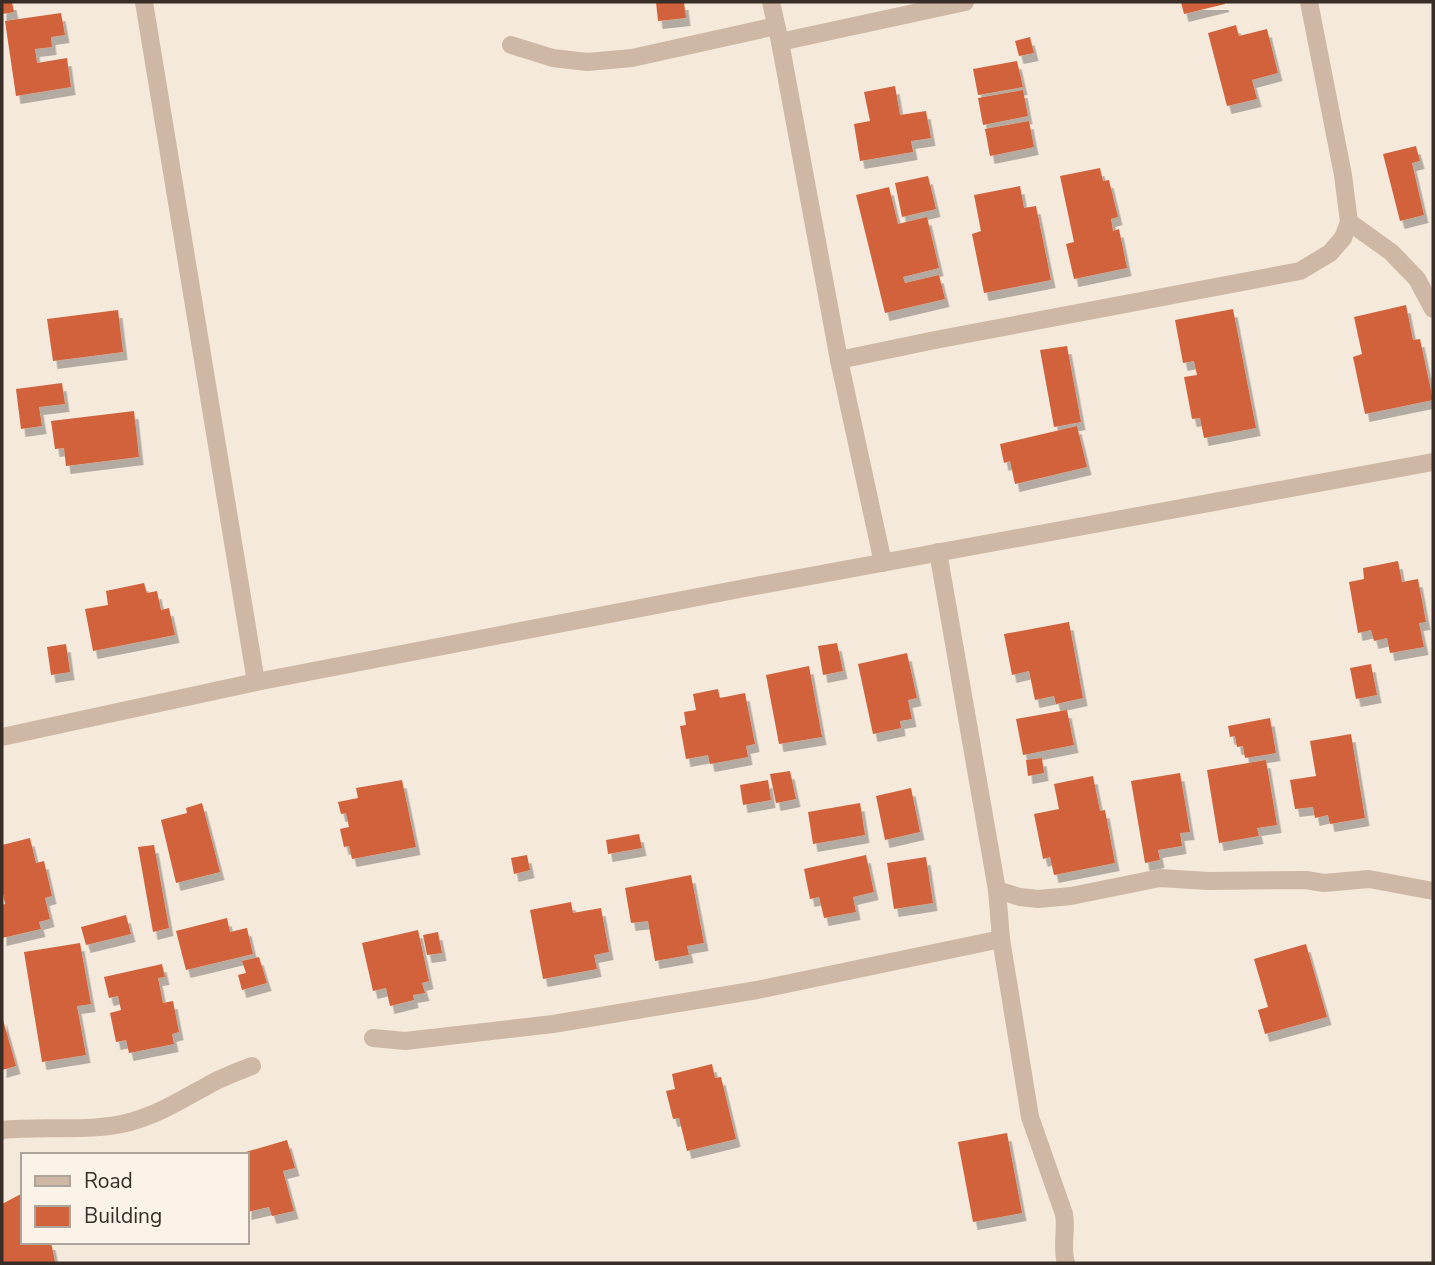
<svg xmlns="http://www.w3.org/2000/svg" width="1435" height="1265" viewBox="0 0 1435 1265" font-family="'Nunito Sans',sans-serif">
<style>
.building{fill:#d2623b;filter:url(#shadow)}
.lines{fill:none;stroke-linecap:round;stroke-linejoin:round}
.minor{stroke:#ceb8a5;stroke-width:18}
</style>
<defs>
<filter id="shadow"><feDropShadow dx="4.5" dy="8" stdDeviation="0" flood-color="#0004"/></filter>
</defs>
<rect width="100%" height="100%" fill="#f4e9db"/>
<g class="building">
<path d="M2 2H12L14 12 2 14Z"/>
<path d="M656 2H684L686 18 658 21Z"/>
<path d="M1181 2H1224L1225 4 1184 14Z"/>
<path d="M61 13 65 35 51 37 52 47 35 49 37 63 67 58 71 87 16 96 5 21Z"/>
<path d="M1236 25 1239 36 1267 29 1278 73 1252 80 1257 99 1227 106 1208 33Z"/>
<path d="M1030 37 1034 53 1019 56 1015 41Z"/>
<path d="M1017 61 1023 87 978 95 973 69Z"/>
<path d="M895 86 900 115 926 111 931 138 911 141 913 152 860 161 854 124 870 121 864 92Z"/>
<path d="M1023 90 1028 116 983 125 978 98Z"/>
<path d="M1029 121 1034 147 990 156 985 129Z"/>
<path d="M1416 146 1420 161 1412 163 1424 215 1400 221 1383 154Z"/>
<path d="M1100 168 1103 181 1109 180 1118 217 1111 219 1113 231 1119 229 1127 268 1074 279 1066 244 1074 242 1060 176Z"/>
<path d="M928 176 936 209 902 217 895 183Z"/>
<path d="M1020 186 1024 208 1036 206 1051 280 984 293 972 234 981 231 974 195Z"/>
<path d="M889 187 898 224 927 217 939 268 903 277 905 283 939 275 945 299 885 313 856 195Z"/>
<path d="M1406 305 1413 340 1420 339 1433 400 1365 414 1353 357 1362 354 1354 317Z"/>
<path d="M1233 309 1256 428 1204 438 1200 418 1192 419 1184 377 1197 375 1194 361 1183 363 1175 320Z"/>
<path d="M118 310 123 352 53 361 47 319Z"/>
<path d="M1067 346 1081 422 1054 427 1040 350Z"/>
<path d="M62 383 65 404 39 407 42 426 21 429 16 389Z"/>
<path d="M134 411 139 457 66 466 64 448 55 449 51 421Z"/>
<path d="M1077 426 1087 467 1015 484 1010 461 1004 463 1000 444Z"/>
<path d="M1398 561 1402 582 1418 579 1426 622 1419 623 1424 647 1390 653 1387 638 1374 641 1371 630 1358 633 1349 582 1364 579 1363 568Z"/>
<path d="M144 583 147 593 157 591 161 610 169 608 175 635 93 651 85 609 108 605 106 591Z"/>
<path d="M1069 622 1083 698 1056 704 1054 696 1035 700 1029 671 1012 675 1004 634Z"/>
<path d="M837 643 843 671 823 675 818 646Z"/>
<path d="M66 644 70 672 51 675 47 647Z"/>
<path d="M907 653 917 698 908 700 912 719 900 721 901 728 873 734 858 664Z"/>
<path d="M1371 664 1377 695 1356 699 1350 668Z"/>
<path d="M809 666 822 737 779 744 766 675Z"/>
<path d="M718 689 720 698 745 693 755 744 746 746 748 757 710 764 708 755 686 759 680 726 686 725 684 712 696 710 693 694Z"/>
<path d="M1067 710 1074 745 1023 755 1016 719Z"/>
<path d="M1270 718 1276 753 1245 758 1243 746 1237 747 1235 736 1230 737 1228 726Z"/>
<path d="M1351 734 1365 818 1330 824 1328 815 1315 818 1313 807 1295 809 1290 780 1316 776 1310 741Z"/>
<path d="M1042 758 1044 773 1028 776 1026 760Z"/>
<path d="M1266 760 1277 825 1257 828 1259 836 1219 843 1207 770Z"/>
<path d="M790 771 796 799 776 803 770 774Z"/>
<path d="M1180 773 1190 832 1180 833 1182 846 1158 850 1160 860 1145 863 1131 781Z"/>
<path d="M1093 776 1100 811 1105 810 1115 863 1054 875 1050 857 1043 859 1034 814 1059 809 1054 784Z"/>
<path d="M402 780 416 847 352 859 349 846 344 847 340 829 349 827 346 813 341 814 338 802 358 798 356 788Z"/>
<path d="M768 780 771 800 743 805 740 785Z"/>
<path d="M911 788 920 832 885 840 876 796Z"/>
<path d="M202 803 220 872 176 883 161 820 187 813 186 808Z"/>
<path d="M860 803 865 835 813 844 808 812Z"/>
<path d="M639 834 642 848 608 854 606 840Z"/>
<path d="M30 838 36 863 44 861 52 896 45 898 50 919 39 922 41 929 2 938V905L5 904 2 888V845Z"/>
<path d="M154 845 169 928 153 932 138 847Z"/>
<path d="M527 855 530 870 514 874 511 858Z"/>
<path d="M866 855 874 892 853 897 856 912 824 918 819 897 810 899 804 869Z"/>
<path d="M926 857 933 903 894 909 887 863Z"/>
<path d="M691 875 704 943 687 946 689 955 655 961 648 921 631 923 625 888Z"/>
<path d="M571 902 573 913 601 908 609 952 594 955 597 969 543 979 530 910Z"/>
<path d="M126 915 131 934 86 945 81 927Z"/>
<path d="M227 918 230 932 247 928 253 954 186 970 176 931Z"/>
<path d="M418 930 429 981 422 983 425 993 413 995 414 1000 390 1006 386 988 373 991 362 943Z"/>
<path d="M438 932 442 953 427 955 423 935Z"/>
<path d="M80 943 91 1004 77 1006 86 1055 42 1062 24 952Z"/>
<path d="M1306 944 1327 1017 1265 1034 1258 1010 1268 1007 1254 959Z"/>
<path d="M259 957 267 983 242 990 238 975 246 973 242 961Z"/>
<path d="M162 964 165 977 158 978 163 1003 173 1001 179 1032 172 1034 174 1044 129 1053 126 1040 116 1042 110 1013 121 1010 118 996 109 998 104 977Z"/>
<path d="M2 1016 16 1066 2 1070Z"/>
<path d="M712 1064 715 1078 721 1077 736 1139 687 1151 679 1118 673 1119 666 1091 675 1089 672 1074Z"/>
<path d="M1007 1133 1022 1213 973 1222 958 1142Z"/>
<path d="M287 1140 295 1168 283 1171 294 1211 272 1216 269 1207 247 1212V1155L239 1154Z"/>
<path d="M23 1193V1242H51L55 1262 2 1263V1204Z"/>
</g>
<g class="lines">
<g class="minor">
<path d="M144 2 256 682"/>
<path d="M771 2 780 42 839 360 883 563"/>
<path d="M780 42 965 2"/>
<path d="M511 45 553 58 587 62 632 58 776 26"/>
<path d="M1349 222 1391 252 1417 279 1433 309"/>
<path d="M839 360 935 340 1300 271 1330 253 1343 238 1349 222 1343 175 1309 2"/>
<path d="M938 552 997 890 1001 939 1030 1117 1064 1214C1067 1230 1061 1247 1066 1263"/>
<path d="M2 737 256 682 750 587 1433 462"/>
<path d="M997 890 1020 897 1038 899 1071 896 1160 878 1208 881 1306 880 1324 883 1369 879 1433 891"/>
<path d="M373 1038 405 1041 553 1024 757 990 1001 939"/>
<path d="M2 1130C44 1125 89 1133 130 1122 161 1114 189 1095 218 1080 229 1075 241 1070 252 1066"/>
</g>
</g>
<rect width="1435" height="1265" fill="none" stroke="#392d27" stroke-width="7"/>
<rect x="21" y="1153" width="228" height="91" fill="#fbf3e8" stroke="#ada49b" stroke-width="2"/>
<rect x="35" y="1176" width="35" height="10" fill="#ceb8a5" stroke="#ada49b" stroke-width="2"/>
<text x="84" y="1188" font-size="21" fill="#392d27">Road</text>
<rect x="35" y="1206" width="35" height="21" fill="#d2623b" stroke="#ada49b" stroke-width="2"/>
<text x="84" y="1223" font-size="21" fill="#392d27">Building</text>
</svg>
